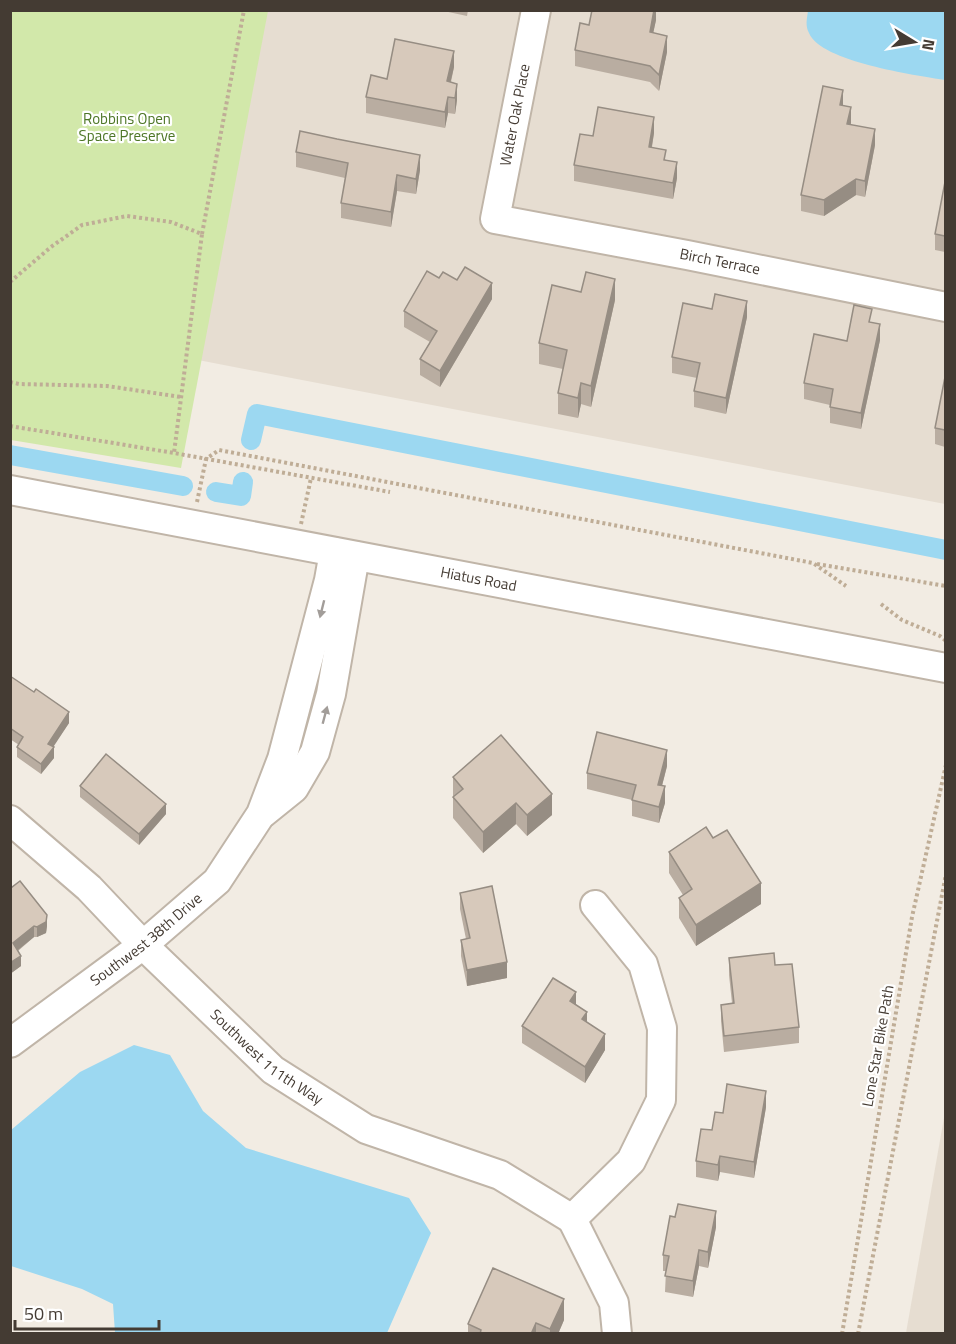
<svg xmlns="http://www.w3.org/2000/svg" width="956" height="1344" viewBox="0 0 956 1344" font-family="'Titillium Web',sans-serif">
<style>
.residential{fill:#e6ddd1}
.green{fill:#d2e8aa}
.water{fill:#9cd8f1}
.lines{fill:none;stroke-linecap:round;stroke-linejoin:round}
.canal{stroke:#9cd8f1;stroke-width:20}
.minor-casing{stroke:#c0b5a8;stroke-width:32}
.path{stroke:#bfad96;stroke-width:4;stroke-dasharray:3 3;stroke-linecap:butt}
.minor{stroke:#fff;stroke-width:28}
.wall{fill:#b9ada1}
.shaded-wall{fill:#968d83}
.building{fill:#d7c9bb;stroke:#968d83;stroke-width:1.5}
.oneway{fill:#a29d99}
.labels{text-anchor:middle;stroke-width:4.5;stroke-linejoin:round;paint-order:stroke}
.street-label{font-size:15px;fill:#443b33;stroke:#fff}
.park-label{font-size:15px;fill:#4d7626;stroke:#fff}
</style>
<rect width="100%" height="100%" fill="#f2ece3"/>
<g class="residential">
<path d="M260 11H945V504L193 359Z"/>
<path d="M945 1112V1333H906Z"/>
</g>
<path class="green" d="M10 11H268L181 468 11 440Z"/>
<g class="water">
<path d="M808 11H945V80C915 75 821 62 809 33 805 26 807 18 808 11Z"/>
<path d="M134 1045 170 1055 203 1111 246 1148 409 1198 431 1233 387 1333H115L113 1304 82 1289 11 1266V1130L80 1072Z"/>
</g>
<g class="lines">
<g class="canal">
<path d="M251 440 257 414 946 550"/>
<path d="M10 455 183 486"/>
<path d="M216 492 241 496 243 482"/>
</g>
<defs>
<g id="minor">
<path id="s1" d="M536 10 495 219 687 255 946 307"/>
<path id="s2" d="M10 490 946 668"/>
<path d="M263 813 294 788 315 752 331 694 355 556"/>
<path id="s3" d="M10 820 89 888 143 945 273 1070 366 1129 500 1175 572 1219"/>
<path id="s4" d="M10 1043 143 945 217 881 261 814 282 759 329 580 334 552"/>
<path d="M572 1219 631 1161 661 1100 662 1028 643 964 595 905"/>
<path d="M572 1219 614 1303 617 1334"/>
</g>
</defs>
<use href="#minor" class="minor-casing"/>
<g class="path">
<path d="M202 234 244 10"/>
<path d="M10 282 51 247 82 225 127 216 171 222 202 234 174 453 390 492"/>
<path d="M10 382 19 384 107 386 181 397"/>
<path d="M10 426 174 453"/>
<path d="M197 502 206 459 219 450 813 563 846 586"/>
<path d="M301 524 311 478"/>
<path d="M817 564 946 586"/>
<path d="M881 604 902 620 940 636 946 641"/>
<path d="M842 1334 912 917 946 765"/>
<path d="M858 1334 946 874"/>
</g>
<use href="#minor" class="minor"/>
</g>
<g class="wall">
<path d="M439 10H468L467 16Z"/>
<path d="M656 10V20L653 33 667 52 659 91 650 82 575 66V50L589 25Z"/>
<path d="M454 67 451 82 457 100 455 114 448 113 445 128 366 113V97L387 79Z"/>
<path d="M843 106 851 124 875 145 865 197 856 195 824 216 801 211V195Z"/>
<path d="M654 133 652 147 666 160 677 178 673 199 574 181V165L593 136Z"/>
<path d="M296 152 420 170 416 194 397 191 391 227 341 218V203L345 178 296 167Z"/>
<path d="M945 182V252L935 250V234Z"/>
<path d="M439 278 492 299 440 387 420 375V359L430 342 404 327V311Z"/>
<path d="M615 300 591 407 581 404 578 418 558 414V393L563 369 539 364V343Z"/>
<path d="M747 317 726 414 694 407V391L697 378 672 373V357Z"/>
<path d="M872 322 880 340 861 429 830 423V405L804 399V383L847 341Z"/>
<path d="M945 377V447L935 444V428Z"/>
<path d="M10 676 69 723 53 746 54 758 41 774 17 757V747L19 745 10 739Z"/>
<path d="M667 766 662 786 665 803 659 823 632 816V800L587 789V773Z"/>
<path d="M453 777 552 815 527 836 516 824 483 853 453 818Z"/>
<path d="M80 786 166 814 139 845 80 797Z"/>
<path d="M713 838 761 904 696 946 679 918V898L683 895 669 873V852Z"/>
<path d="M10 886 47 926 46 933 37 937H34L18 951 21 966 10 974Z"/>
<path d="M460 893 507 978 467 986 461 956V940L466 939 460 909Z"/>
<path d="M729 958 775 965 799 1027V1043L724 1052 721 1021V1005L732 1003 729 975Z"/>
<path d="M576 1005 605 1050 585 1083 522 1043V1026Z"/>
<path d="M766 1107 754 1178 720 1172 718 1181 696 1177V1161L712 1130 723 1113Z"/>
<path d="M675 1217 716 1227 708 1268 699 1266 693 1297 665 1292 666 1271H663V1255Z"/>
<path d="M564 1320 558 1334H468V1324Z"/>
</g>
<g class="shaded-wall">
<path d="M654 10H656V20L650 48V32Z"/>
<path d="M667 36V52L659 91V75Z"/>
<path d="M454 51V67L447 97V81Z"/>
<path d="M457 84V100L455 114V98Z"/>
<path d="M843 90V106L840 105Z"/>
<path d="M448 97V113L445 128V112Z"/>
<path d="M851 107V123L847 140V124Z"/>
<path d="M654 117V133L649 163V147Z"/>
<path d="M875 129V145L865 197V181Z"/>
<path d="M420 155V170L416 194V179Z"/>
<path d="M677 162V178L673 199V183Z"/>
<path d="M397 175V191L391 227V212Z"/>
<path d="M856 179V195L824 216V200Z"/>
<path d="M615 279V300L591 407V386Z"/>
<path d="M492 283V299L440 387V371Z"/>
<path d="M747 301V317L726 414V398Z"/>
<path d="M880 324V340L861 429V413Z"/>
<path d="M581 383V404L578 418V398Z"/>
<path d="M69 712V723L48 755V744Z"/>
<path d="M54 747V758L41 774V764Z"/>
<path d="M667 750V766L658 801V785Z"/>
<path d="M665 786V803L659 823V807Z"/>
<path d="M552 794V815L527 836V815Z"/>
<path d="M516 803V824L483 853V832Z"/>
<path d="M166 804V814L139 845V834Z"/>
<path d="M761 883V904L696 946V925Z"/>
<path d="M47 915V926L46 933 37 937V927Z"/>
<path d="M34 926V937L13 954V943Z"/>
<path d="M21 956V966L10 974V963Z"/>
<path d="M507 962V978L467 986V970Z"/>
<path d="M576 992V1008L570 1001Z"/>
<path d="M587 1012V1028L582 1019Z"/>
<path d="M605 1034V1050L585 1083V1067Z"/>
<path d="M766 1091V1107L754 1178V1162Z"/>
<path d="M720 1156V1172L718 1181V1165Z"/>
<path d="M716 1211V1227L708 1268V1252Z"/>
<path d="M699 1250V1266L693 1297V1281Z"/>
<path d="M564 1299V1320L558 1334H550V1329Z"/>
<path d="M536 1323V1334H531Z"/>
</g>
<g class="building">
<path d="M592 10H654L650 32 667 36 659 75 650 66 575 50 580 23 589 25Z"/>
<path d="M395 39 454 51 447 81 457 84 455 98 448 97 445 112 366 97 371 75 387 79Z"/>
<path d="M823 86 843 90 840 105 851 107 847 124 875 129 865 181 856 179 824 200 801 195Z"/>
<path d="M598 107 654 117 649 147 666 150 664 160 677 162 673 183 574 165 580 134 593 136Z"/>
<path d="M300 131 337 139 420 155 416 179 397 175 391 212 341 203 348 163 296 152Z"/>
<path d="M945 182V236L935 234Z"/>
<path d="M465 267 492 283 440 371 420 359 437 331 404 311 427 271 439 278 443 272 457 280Z"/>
<path d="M586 272 615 279 591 386 581 383 578 398 558 393 567 350 539 343 552 285 581 292Z"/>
<path d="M715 294 747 301 726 398 694 391 700 363 672 357 683 303 712 309Z"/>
<path d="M854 305 872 309 869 322 880 324 861 413 830 407 833 389 804 383 814 334 847 341Z"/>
<path d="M945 377V430L935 428Z"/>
<path d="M10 676 34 692 36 689 69 712 48 744 54 747 41 764 17 747 23 737 10 728Z"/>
<path d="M597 732 667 750 658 785 665 786 659 807 632 800 636 785 587 773Z"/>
<path d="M501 735 552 794 527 815 516 803 483 832 453 797 463 789 453 777Z"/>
<path d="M106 754 166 804 139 834 80 786Z"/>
<path d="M706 827 713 838 727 830 761 883 696 925 679 898 692 889 669 852Z"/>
<path d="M20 881 47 915 46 922 37 927 34 926 13 943 21 956 10 963V886L12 887Z"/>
<path d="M492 886 507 962 467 970 461 940 470 938 460 893Z"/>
<path d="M774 953 775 965 792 964 799 1027 724 1036 721 1005 734 1003 729 958Z"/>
<path d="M553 978 576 992 570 1001 587 1012 582 1019 605 1034 585 1067 522 1026Z"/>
<path d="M727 1084 766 1091 754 1162 720 1156 718 1165 696 1161 701 1129 712 1130 715 1112 723 1113Z"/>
<path d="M678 1204 716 1211 708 1252 699 1250 693 1281 665 1276 669 1256 663 1255 670 1216 675 1217Z"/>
<path d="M493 1268 564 1299 550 1329 536 1323 531 1334H480L481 1330 468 1324Z"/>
</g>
<defs><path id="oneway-solid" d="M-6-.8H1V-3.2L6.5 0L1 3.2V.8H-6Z" transform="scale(1.5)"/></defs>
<g class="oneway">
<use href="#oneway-solid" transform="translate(322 609) rotate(104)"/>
<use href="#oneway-solid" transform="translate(325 715) rotate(-75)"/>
</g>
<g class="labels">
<g class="street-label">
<text transform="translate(515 115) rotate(-79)" y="5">Water Oak Place</text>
<text dy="5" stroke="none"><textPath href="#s1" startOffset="442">Birch Terrace</textPath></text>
<text dy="5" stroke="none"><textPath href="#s2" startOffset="477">Hiatus Road</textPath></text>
<text dy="5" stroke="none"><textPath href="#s4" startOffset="171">Southwest 38th Drive</textPath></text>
<text transform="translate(878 1046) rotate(-80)" y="5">Lone Star Bike Path</text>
<text dy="5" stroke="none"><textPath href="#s3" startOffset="350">Southwest 111th Way</textPath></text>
</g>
<g class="park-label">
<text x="127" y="124">Robbins Open<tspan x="127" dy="17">Space Preserve</tspan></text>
</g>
</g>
<rect width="956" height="1344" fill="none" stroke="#443b33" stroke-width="24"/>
<g transform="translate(914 42) rotate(101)" stroke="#ffffff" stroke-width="4.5" paint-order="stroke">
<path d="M0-4.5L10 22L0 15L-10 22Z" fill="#443b33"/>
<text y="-9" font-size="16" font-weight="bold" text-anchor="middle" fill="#443b33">N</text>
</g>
<path d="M15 1320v9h144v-9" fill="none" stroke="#443b33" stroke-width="3"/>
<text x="24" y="1320" font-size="18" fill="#443b33" stroke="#ffffff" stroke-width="4.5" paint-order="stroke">50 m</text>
</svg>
